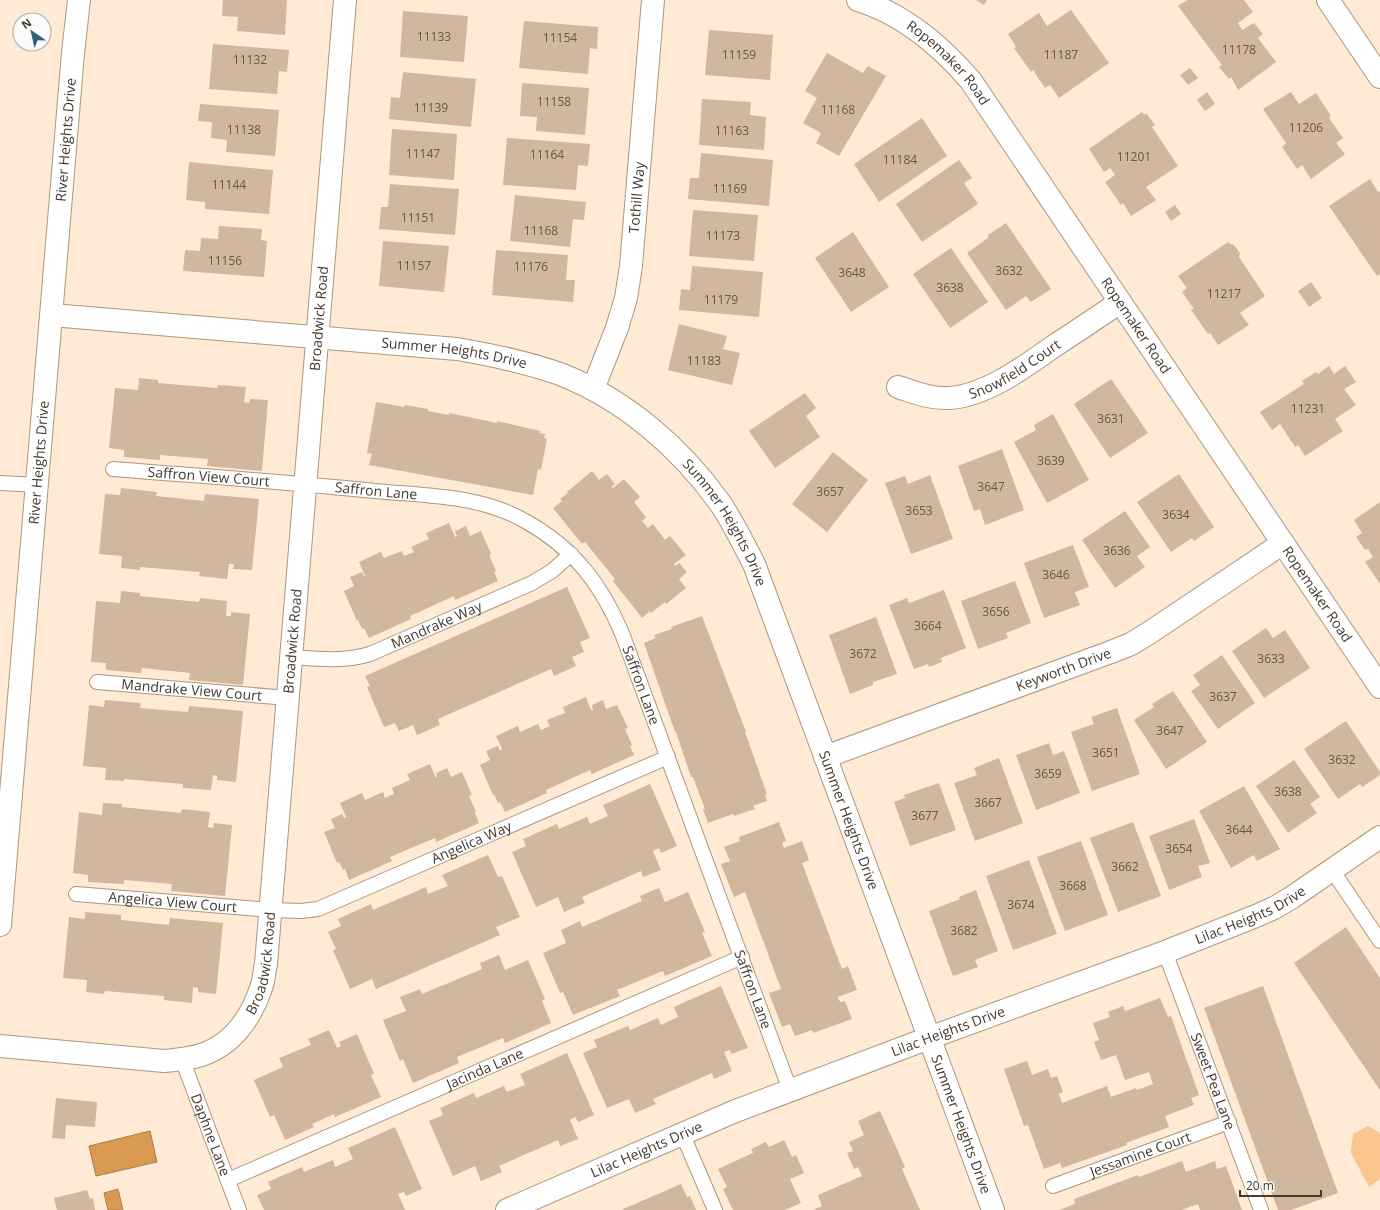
<svg xmlns="http://www.w3.org/2000/svg" width="1380" height="1210" viewBox="0 0 1380 1210" font-family="'Open Sans',sans-serif">
<style>
.green{fill:#fac58e}
.water{fill:#da9a51;stroke:#ad7d47}
.building{fill:#d0b79e}
.lines{fill:none;stroke-linecap:round;stroke-linejoin:round}
.lane-casing{stroke:#ae967e;stroke-width:16}
.street-casing{stroke:#ae967e;stroke-width:24}
.secondary-casing{stroke:#ae967e;stroke-width:24}
.lane{stroke:#fff;stroke-width:14}
.street{stroke:#fff;stroke-width:22}
.secondary{stroke:#fff;stroke-width:22}
.labels{text-anchor:middle;stroke-width:3;stroke-linejoin:round;paint-order:stroke}
.number-label{font-size:12px;fill:#67594b}
.street-label{font-size:14px;fill:#443a2f;stroke:#fbfbfb}
</style>
<rect width="100%" height="100%" fill="#ffead5"/>
<path class="green" d="M1368 1126 1380 1133V1179L1369 1187 1351 1153 1353 1134Z"/>
<g class="water">
<path d="M150 1131 157 1162 96 1176 89 1146Z"/>
<path d="M118 1189 123 1210H108L104 1193Z"/>
</g>
<g class="building">
<path d="M223 0H287L285 35 237 31 238 17 222 16Z"/>
<path d="M976 0H987L984 5Z"/>
<path d="M1187 0H1244L1253 12 1238 23 1242 30 1254 23 1263 34 1258 38 1276 62 1238 90 1231 77 1229 79 1219 67 1222 65 1178 6Z"/>
<path d="M1071 10 1109 63 1059 98 1050 85 1045 88 1033 70 1031 72 1014 48 1016 47 1008 34 1039 13 1047 26Z"/>
<path d="M403 11 468 16 464 62 400 57Z"/>
<path d="M524 21 598 27 597 49 590 48 588 74 519 68Z"/>
<path d="M709 30 773 35 770 80 705 75Z"/>
<path d="M213 44 289 50 287 72 279 71 277 94 209 89Z"/>
<path d="M827 53 863 73 868 66 886 76 839 156 816 143 821 133 803 123 817 98 805 91Z"/>
<path d="M1190 68 1198 78 1188 85 1180 75Z"/>
<path d="M403 72 476 79 471 127 389 119 391 97 400 98Z"/>
<path d="M522 83 589 88 585 135 536 131 537 117 520 116Z"/>
<path d="M1207 92 1215 104 1205 111 1197 100Z"/>
<path d="M1291 92 1299 104 1316 93 1331 116 1329 118 1343 138 1336 143 1345 154 1311 179 1302 165 1297 169 1282 147 1286 143 1263 109Z"/>
<path d="M702 99 751 102 750 115 766 117 764 150 699 145Z"/>
<path d="M200 104 279 110 275 156 226 152 227 140 211 138 212 122 198 121Z"/>
<path d="M1142 112 1144 115 1146 113 1155 125 1152 127 1178 166 1146 187 1156 200 1131 216 1123 203 1121 205 1105 182 1115 175 1110 168 1104 172 1089 149Z"/>
<path d="M922 118 947 156 879 202 854 164Z"/>
<path d="M392 129 457 134 454 180 389 175Z"/>
<path d="M507 138 590 144 588 166 578 165 576 190 503 185Z"/>
<path d="M701 153 773 160 769 206 688 199 690 178H699Z"/>
<path d="M959 160 972 178 964 183 978 204 922 242 896 204Z"/>
<path d="M189 162 273 170 269 214 205 209V202L186 200Z"/>
<path d="M1370 179 1378 192 1380 191V274L1377 276 1329 206Z"/>
<path d="M390 184 459 189 455 235 379 229 381 207H388Z"/>
<path d="M515 195 586 202 584 220 573 219 570 247 510 241Z"/>
<path d="M1175 205 1181 214 1171 221 1165 212Z"/>
<path d="M693 210 758 215 754 261 689 256Z"/>
<path d="M1006 223 1051 289 1031 302 1026 296 1006 310 967 253 988 238V235Z"/>
<path d="M219 226 262 229 261 240 267 241 264 277 183 271 185 250 200 251 201 238 218 239Z"/>
<path d="M853 232 889 287 851 312 815 258Z"/>
<path d="M383 241 449 246 444 292 379 286Z"/>
<path d="M1228 242 1230 244 1234 245 1240 253 1239 257 1265 296 1240 313 1249 325 1218 345 1210 333 1208 334 1191 310 1194 309 1182 292 1187 288 1178 276Z"/>
<path d="M951 248 988 302 950 328 913 274Z"/>
<path d="M496 250 568 255 566 280H575L573 302 492 295Z"/>
<path d="M692 266 763 272 759 317 679 310 681 289 690 290Z"/>
<path d="M1311 282 1322 298 1309 307 1298 291Z"/>
<path d="M679 324 727 336 723 349 740 353 732 385 668 370Z"/>
<path d="M1329 366 1334 374 1345 366 1356 382 1344 389 1356 405 1335 419 1343 431 1305 456 1298 445 1295 447 1280 424 1272 430 1260 412 1304 384 1302 381 1316 372 1318 374Z"/>
<path d="M139 378 158 380V383L217 388 218 385 246 387 244 402 249 403 250 399 268 400 262 471 207 466 208 459 160 455V460L124 457V450L109 448 115 388 138 390Z"/>
<path d="M1111 379 1148 433 1110 458 1074 404Z"/>
<path d="M805 393 816 408 806 416 820 437 775 468 749 431Z"/>
<path d="M376 402 404 407 405 405 428 409V411L449 415V413L497 423V421L540 431V433L545 434 544 438 547 439 541 470 538 469 533 495 369 465 372 454 367 453Z"/>
<path d="M1053 414 1089 480 1047 503 1014 442 1036 430 1034 425Z"/>
<path d="M1002 449 1024 510 985 525 980 509 974 511 958 466Z"/>
<path d="M833 452 868 480 827 532 792 504Z"/>
<path d="M592 471 599 480 607 474 615 484 611 487 613 488 624 479 640 497 634 502 646 517 642 521 648 528 653 524 665 540 670 536 686 555 674 564 675 566 679 563 687 572 679 579 686 588 666 604 665 602 651 613 650 611 642 618 613 581 615 579 585 542 582 544 553 508 562 501 560 499 568 493 567 492Z"/>
<path d="M1179 474 1214 527 1194 541 1192 538 1171 552 1137 502Z"/>
<path d="M930 475 953 539 911 554 885 483 905 476 908 484Z"/>
<path d="M121 488 157 492 156 496 204 501 205 494 259 499 252 570 233 569 234 564H229L227 579 199 576 200 572 140 567V570L121 568 122 556 99 554 105 494 120 495Z"/>
<path d="M1380 502V584L1365 562 1373 557 1368 549 1365 550 1356 537 1362 533 1354 520Z"/>
<path d="M1125 511 1150 547 1137 556 1145 567 1115 588 1082 540Z"/>
<path d="M449 523 455 537 457 536 455 531 466 526 470 536 481 531 491 554 489 555 496 571 494 572 498 581 455 600 454 596 410 616 411 619 369 638 364 628 362 629 358 620 357 621 344 591 354 586 350 577 362 572 364 577 365 576 359 562 381 552 384 558 402 551 404 556 414 552 411 547 429 539 426 533Z"/>
<path d="M1073 545 1089 587 1075 592 1080 605 1044 618 1024 563Z"/>
<path d="M1015 581 1031 623 1006 633 1008 638 978 649 961 601Z"/>
<path d="M567 587 590 638 580 642 584 652 572 657 576 666 554 676 551 669 438 719 440 725 417 735 413 725 399 731 395 723 384 727 367 687 370 686 365 676Z"/>
<path d="M944 590 966 648 941 658 942 662 929 667 928 664 914 669 889 605 907 598 909 603Z"/>
<path d="M121 591 140 593V596L199 602 200 598 227 601 226 616H231V612L250 614 243 685 189 680 190 673 142 668 141 673 106 670V663L91 662 96 601 120 603Z"/>
<path d="M702 616 746 732H745L767 794 765 795 767 801 753 806 755 809 734 816 733 814 708 823 703 809H705L693 777H691L676 732H675L644 643 656 638 654 635 672 629 671 627Z"/>
<path d="M876 617 897 674 873 682V685L850 694 829 635Z"/>
<path d="M1266 628 1273 638 1285 630 1310 668 1264 698 1232 651Z"/>
<path d="M1222 655 1255 703 1218 729 1191 691 1200 685 1193 675Z"/>
<path d="M1173 691 1207 742 1166 769 1134 720 1154 707 1152 704Z"/>
<path d="M586 697 591 710H593L592 705 603 700 606 709 617 705 628 728 625 729 632 745 630 746 634 755 592 774 590 770 546 790 547 793 505 812 500 802 498 803 494 794 493 795 480 765 490 760 486 751 498 746 500 751 502 749 496 736 518 726 520 732 538 724 541 730 550 726 547 720 565 713 563 707Z"/>
<path d="M105 700 141 703 140 708 188 712 189 706 243 711 236 782 217 780V776L213 775 211 790 183 788V784L124 779V781L105 780 106 768 83 766 89 705 104 707Z"/>
<path d="M1117 708 1140 774 1092 791 1071 732 1094 724 1091 717Z"/>
<path d="M1346 721 1380 772V775L1362 787 1360 784 1338 799 1304 749Z"/>
<path d="M1049 743 1053 755 1064 751 1080 793 1036 810 1016 755Z"/>
<path d="M999 758 1023 823 975 841 954 783 977 775 974 768Z"/>
<path d="M1294 760 1320 797 1310 804 1317 813 1288 833 1256 786Z"/>
<path d="M430 764 436 778 437 777 436 773 447 768 451 777 462 772 472 795 469 796 476 812 475 813 479 823 436 842 435 838 390 857 392 861 349 880 345 869 343 870 339 862 337 863 324 832 335 828 331 819 342 814 344 818 346 817 340 803 362 793 365 800 383 792 385 798 394 794 392 788 410 780 407 774Z"/>
<path d="M939 783 956 830 910 846 894 802 905 798 904 795Z"/>
<path d="M650 784 677 846 661 853 659 848 653 851 661 870 643 877 641 871 582 897 585 903 564 912 558 897 536 907 512 852 526 846 523 839 557 824 559 829 587 817 590 824 608 816 603 805Z"/>
<path d="M1244 786 1280 849 1257 861 1254 855 1231 868 1199 811Z"/>
<path d="M103 803 122 804V807L181 813 182 809 210 812 208 827 213 828 214 823 232 825 225 896 171 891 172 884 124 880V884L88 882V875L73 873 79 812 102 815Z"/>
<path d="M1194 819 1210 863 1198 866 1202 877 1169 890 1149 836Z"/>
<path d="M779 822 786 841 782 843 784 848 802 841 809 860 802 863 842 969 848 966 857 990 838 997 840 1002 845 1001 852 1019 813 1033 812 1030 795 1036 790 1024 782 1027 769 993 781 989 745 892 734 897 721 864 730 861 724 847 740 841 739 837Z"/>
<path d="M1133 822 1161 896 1118 912 1090 838Z"/>
<path d="M1081 841 1108 915 1065 931 1037 857Z"/>
<path d="M488 855 498 877 502 876 520 917 496 927 500 935 376 989 372 979 350 989 333 950 336 949 328 932 341 926 338 919 371 904 373 910 426 887 428 894 448 886 442 875Z"/>
<path d="M1029 860 1057 934 1013 950 986 876Z"/>
<path d="M659 888 665 902 688 892 705 932 702 933 712 956 665 976 663 971 617 990 620 996 573 1015 563 992 560 993 543 953 566 943 561 930 580 921 582 927 642 901 640 896Z"/>
<path d="M976 890 998 951 975 960 978 967 953 976 929 911 960 899 959 897Z"/>
<path d="M85 912 121 915V920L169 925 170 918 223 923 216 994 198 992V988L193 987 192 1003 164 1000V996L105 991 104 994 86 992 87 980 63 978 69 917 85 919Z"/>
<path d="M1346 927 1380 978V1090L1294 963Z"/>
<path d="M499 955 505 970 528 960 545 999 542 1001 551 1023 505 1043 503 1038 457 1057 459 1063 413 1083 403 1059 400 1061 383 1020 406 1011 400 997 420 989 422 994 482 969 480 963Z"/>
<path d="M721 986 748 1048 731 1054 730 1050 724 1052 732 1071 714 1079 712 1073 653 1099 656 1104 635 1113 629 1099 607 1108 583 1053 597 1047 594 1040 628 1026 630 1030 658 1018 661 1025 678 1017 674 1007Z"/>
<path d="M1263 986 1338 1193 1291 1210H1278L1204 1008Z"/>
<path d="M1160 998 1168 1017 1171 1016 1199 1095 1191 1098 1194 1105 1165 1116 1169 1127 1126 1143 1127 1145 1062 1168 1060 1163 1044 1169 1028 1125 1024 1126 1004 1069 1027 1061 1032 1075 1048 1069 1051 1078 1057 1076 1063 1092 1059 1094 1062 1103 1107 1086 1111 1097 1136 1088 1137 1090 1153 1084 1149 1072 1125 1080 1116 1055 1101 1060 1094 1042 1099 1040 1093 1023 1110 1017 1108 1012 1123 1006 1125 1011Z"/>
<path d="M329 1030 337 1048 341 1046 339 1042 357 1034 374 1074 371 1075 381 1097 335 1117 334 1114 312 1124 314 1127 285 1140 274 1115 270 1117 254 1080 283 1067 279 1058 311 1045 308 1039Z"/>
<path d="M567 1053 594 1115 578 1122 575 1117 570 1120 578 1139 560 1146 558 1140 499 1166 502 1172 481 1181 475 1166 453 1176 429 1121 443 1115 440 1108 474 1093 476 1098 504 1086 507 1092 525 1085 520 1074Z"/>
<path d="M56 1098 97 1102 95 1127 66 1125 65 1139 52 1138Z"/>
<path d="M880 1111 905 1167 902 1169 920 1210H813L822 1206 818 1195 862 1176 858 1167 854 1169 847 1153 853 1151 849 1142 864 1135 858 1121Z"/>
<path d="M395 1127 422 1189 406 1196 404 1192 398 1194 405 1210H264L257 1195 271 1189 268 1182 302 1167 304 1172 333 1160 335 1167 353 1159 348 1148Z"/>
<path d="M784 1140 792 1157 796 1155 804 1173 790 1179 801 1203 785 1210H733L723 1189 727 1187 718 1169 753 1153 751 1149 766 1142 769 1147Z"/>
<path d="M1182 1161 1186 1172 1215 1161 1217 1169 1226 1166 1242 1210H1200L1198 1204 1181 1210H1059L1075 1204 1074 1199 1138 1175 1139 1177Z"/>
<path d="M681 1184 687 1197 690 1196 696 1210H621Z"/>
<path d="M87 1190 90 1199 93 1198 95 1210H57L54 1198Z"/>
</g>
<g class="lines">
<defs>
<g id="lane">
<path id="s1" d="M113 469C200 476 288 482 375 491 426 496 480 495 525 521 574 548 602 585 623 636L790 1090"/>
<path d="M0 483 38 485"/>
<path id="s2" d="M291 657C318 659 344 662 370 654L532 583 552 571 571 554"/>
<path id="s3" d="M97 682 288 698"/>
<path d="M1332 870 1380 941"/>
<path id="s4" d="M76 894 270 910 301 911 318 909 668 757"/>
<path id="s5" d="M1165 952 1261 1210"/>
<path id="s6" d="M182 1059 239 1210"/>
<path d="M682 1133 715 1210"/>
<path id="s7" d="M228 1180 742 957"/>
<path id="s8" d="M1053 1186 1229 1122"/>
</g>
<g id="street">
<path id="s9" d="M858 0C904 14 940 45 971 81L1380 687"/>
<path d="M1328 0 1380 77"/>
<path id="s10" d="M898 387C914 392 930 399 948 398 984 397 1026 366 1054 346 1076 332 1098 317 1120 302"/>
<path id="s11" d="M593 389 617 328 626 298 631 266 653 0"/>
<path id="s12" d="M825 757 1111 652 1131 644 1149 633 1283 543"/>
<path id="s13" d="M0 1046 164 1061C176 1060 189 1059 201 1055 232 1045 251 1018 261 988 264 981 264 972 266 964L345 0"/>
<path id="s14" d="M507 1210 733 1112 929 1038 1165 952 1256 916 1274 908 1291 898 1380 837"/>
</g>
<g id="secondary">
<path id="s15" d="M52 315 457 349C492 355 526 362 560 374 624 399 680 447 720 503 733 522 743 543 754 564L993 1210"/>
<path id="s16" d="M0 925 73 53 79 0"/>
</g>
</defs>
<use href="#lane" class="lane-casing"/>
<use href="#street" class="street-casing"/>
<use href="#secondary" class="secondary-casing"/>
<use href="#lane" class="lane"/>
<use href="#street" class="street"/>
<use href="#secondary" class="secondary"/>
</g>
<g class="labels">
<g class="number-label">
<text x="434" y="41">11133</text>
<text x="560" y="42">11154</text>
<text x="1239" y="54">11178</text>
<text x="739" y="59">11159</text>
<text x="1061" y="59">11187</text>
<text x="250" y="64">11132</text>
<text x="554" y="106">11158</text>
<text x="431" y="112">11139</text>
<text x="838" y="114">11168</text>
<text x="1306" y="132">11206</text>
<text x="244" y="134">11138</text>
<text x="732" y="135">11163</text>
<text x="423" y="158">11147</text>
<text x="547" y="159">11164</text>
<text x="1134" y="161">11201</text>
<text x="900" y="164">11184</text>
<text x="229" y="189">11144</text>
<text x="730" y="193">11169</text>
<text x="418" y="222">11151</text>
<text x="541" y="235">11168</text>
<text x="723" y="240">11173</text>
<text x="225" y="265">11156</text>
<text x="414" y="270">11157</text>
<text x="531" y="271">11176</text>
<text x="1009" y="275">3632</text>
<text x="852" y="277">3648</text>
<text x="950" y="292">3638</text>
<text x="1224" y="298">11217</text>
<text x="721" y="304">11179</text>
<text x="704" y="365">11183</text>
<text x="1308" y="413">11231</text>
<text x="1111" y="423">3631</text>
<text x="1051" y="465">3639</text>
<text x="991" y="491">3647</text>
<text x="830" y="496">3657</text>
<text x="919" y="515">3653</text>
<text x="1176" y="519">3634</text>
<text x="1117" y="555">3636</text>
<text x="1056" y="579">3646</text>
<text x="996" y="616">3656</text>
<text x="928" y="630">3664</text>
<text x="863" y="658">3672</text>
<text x="1271" y="663">3633</text>
<text x="1223" y="701">3637</text>
<text x="1170" y="735">3647</text>
<text x="1106" y="757">3651</text>
<text x="1342" y="764">3632</text>
<text x="1048" y="778">3659</text>
<text x="1288" y="796">3638</text>
<text x="988" y="807">3667</text>
<text x="925" y="820">3677</text>
<text x="1239" y="834">3644</text>
<text x="1179" y="853">3654</text>
<text x="1125" y="871">3662</text>
<text x="1073" y="890">3668</text>
<text x="1021" y="909">3674</text>
<text x="964" y="935">3682</text>
</g>
<g class="street-label">
<text dy="5" stroke="none"><textPath href="#s9" startOffset="112">Ropemaker Road</textPath></text>
<text dy="5" stroke="none"><textPath href="#s16" startOffset="788">River Heights Drive</textPath></text>
<text dy="5" stroke="none"><textPath href="#s11" startOffset="198">Tothill Way</textPath></text>
<text dy="5" stroke="none"><textPath href="#s13" startOffset="968">Broadwick Road</textPath></text>
<text dy="5" stroke="none"><textPath href="#s9" startOffset="436">Ropemaker Road</textPath></text>
<text dy="5" stroke="none"><textPath href="#s15" startOffset="404">Summer Heights Drive</textPath></text>
<text dy="5" stroke="none"><textPath href="#s10" startOffset="125">Snowfield Court</textPath></text>
<text dy="5" stroke="none"><textPath href="#s16" startOffset="464">River Heights Drive</textPath></text>
<text dy="5" stroke="none"><textPath href="#s1" startOffset="96">Saffron View Court</textPath></text>
<text dy="5" stroke="none"><textPath href="#s1" startOffset="264">Saffron Lane</textPath></text>
<text dy="5" stroke="none"><textPath href="#s15" startOffset="740">Summer Heights Drive</textPath></text>
<text dy="5" stroke="none"><textPath href="#s9" startOffset="760">Ropemaker Road</textPath></text>
<text dy="5" stroke="none"><textPath href="#s2" startOffset="152">Mandrake Way</textPath></text>
<text dy="5" stroke="none"><textPath href="#s13" startOffset="644">Broadwick Road</textPath></text>
<text dy="5" stroke="none"><textPath href="#s12" startOffset="254">Keyworth Drive</textPath></text>
<text dy="5" stroke="none"><textPath href="#s1" startOffset="624">Saffron Lane</textPath></text>
<text dy="5" stroke="none"><textPath href="#s3" startOffset="95">Mandrake View Court</textPath></text>
<text dy="5" stroke="none"><textPath href="#s15" startOffset="1064">Summer Heights Drive</textPath></text>
<text dy="5" stroke="none"><textPath href="#s4" startOffset="410">Angelica Way</textPath></text>
<text dy="5" stroke="none"><textPath href="#s4" startOffset="97">Angelica View Court</textPath></text>
<text dy="5" stroke="none"><textPath href="#s14" startOffset="800">Lilac Heights Drive</textPath></text>
<text dy="5" stroke="none"><textPath href="#s13" startOffset="320">Broadwick Road</textPath></text>
<text dy="5" stroke="none"><textPath href="#s1" startOffset="948">Saffron Lane</textPath></text>
<text dy="5" stroke="none"><textPath href="#s14" startOffset="476">Lilac Heights Drive</textPath></text>
<text dy="5" stroke="none"><textPath href="#s7" startOffset="280">Jacinda Lane</textPath></text>
<text dy="5" stroke="none"><textPath href="#s5" startOffset="138">Sweet Pea Lane</textPath></text>
<text dy="5" stroke="none"><textPath href="#s15" startOffset="1388">Summer Heights Drive</textPath></text>
<text dy="5" stroke="none"><textPath href="#s6" startOffset="81">Daphne Lane</textPath></text>
<text dy="5" stroke="none"><textPath href="#s14" startOffset="152">Lilac Heights Drive</textPath></text>
<text dy="5" stroke="none"><textPath href="#s8" startOffset="93">Jessamine Court</textPath></text>
</g>
</g>
<g transform="translate(32 32) rotate(326)"><circle r="19" fill="#fbfbfb" stroke="#b2aea9"/>
<path d="M0-3L7 15L0 10L-7 15Z" fill="#2d5e7c"/>
<text y="-6" font-size="11" font-weight="bold" text-anchor="middle" fill="#443a2f">N</text>
</g>
<path d="M1240 1190v6h81v-6" fill="none" stroke="#443a2f" stroke-width="2"/>
<text x="1246" y="1190" font-size="12" fill="#443a2f" stroke="#fbfbfb" stroke-width="3" paint-order="stroke">20 m</text>
</svg>
